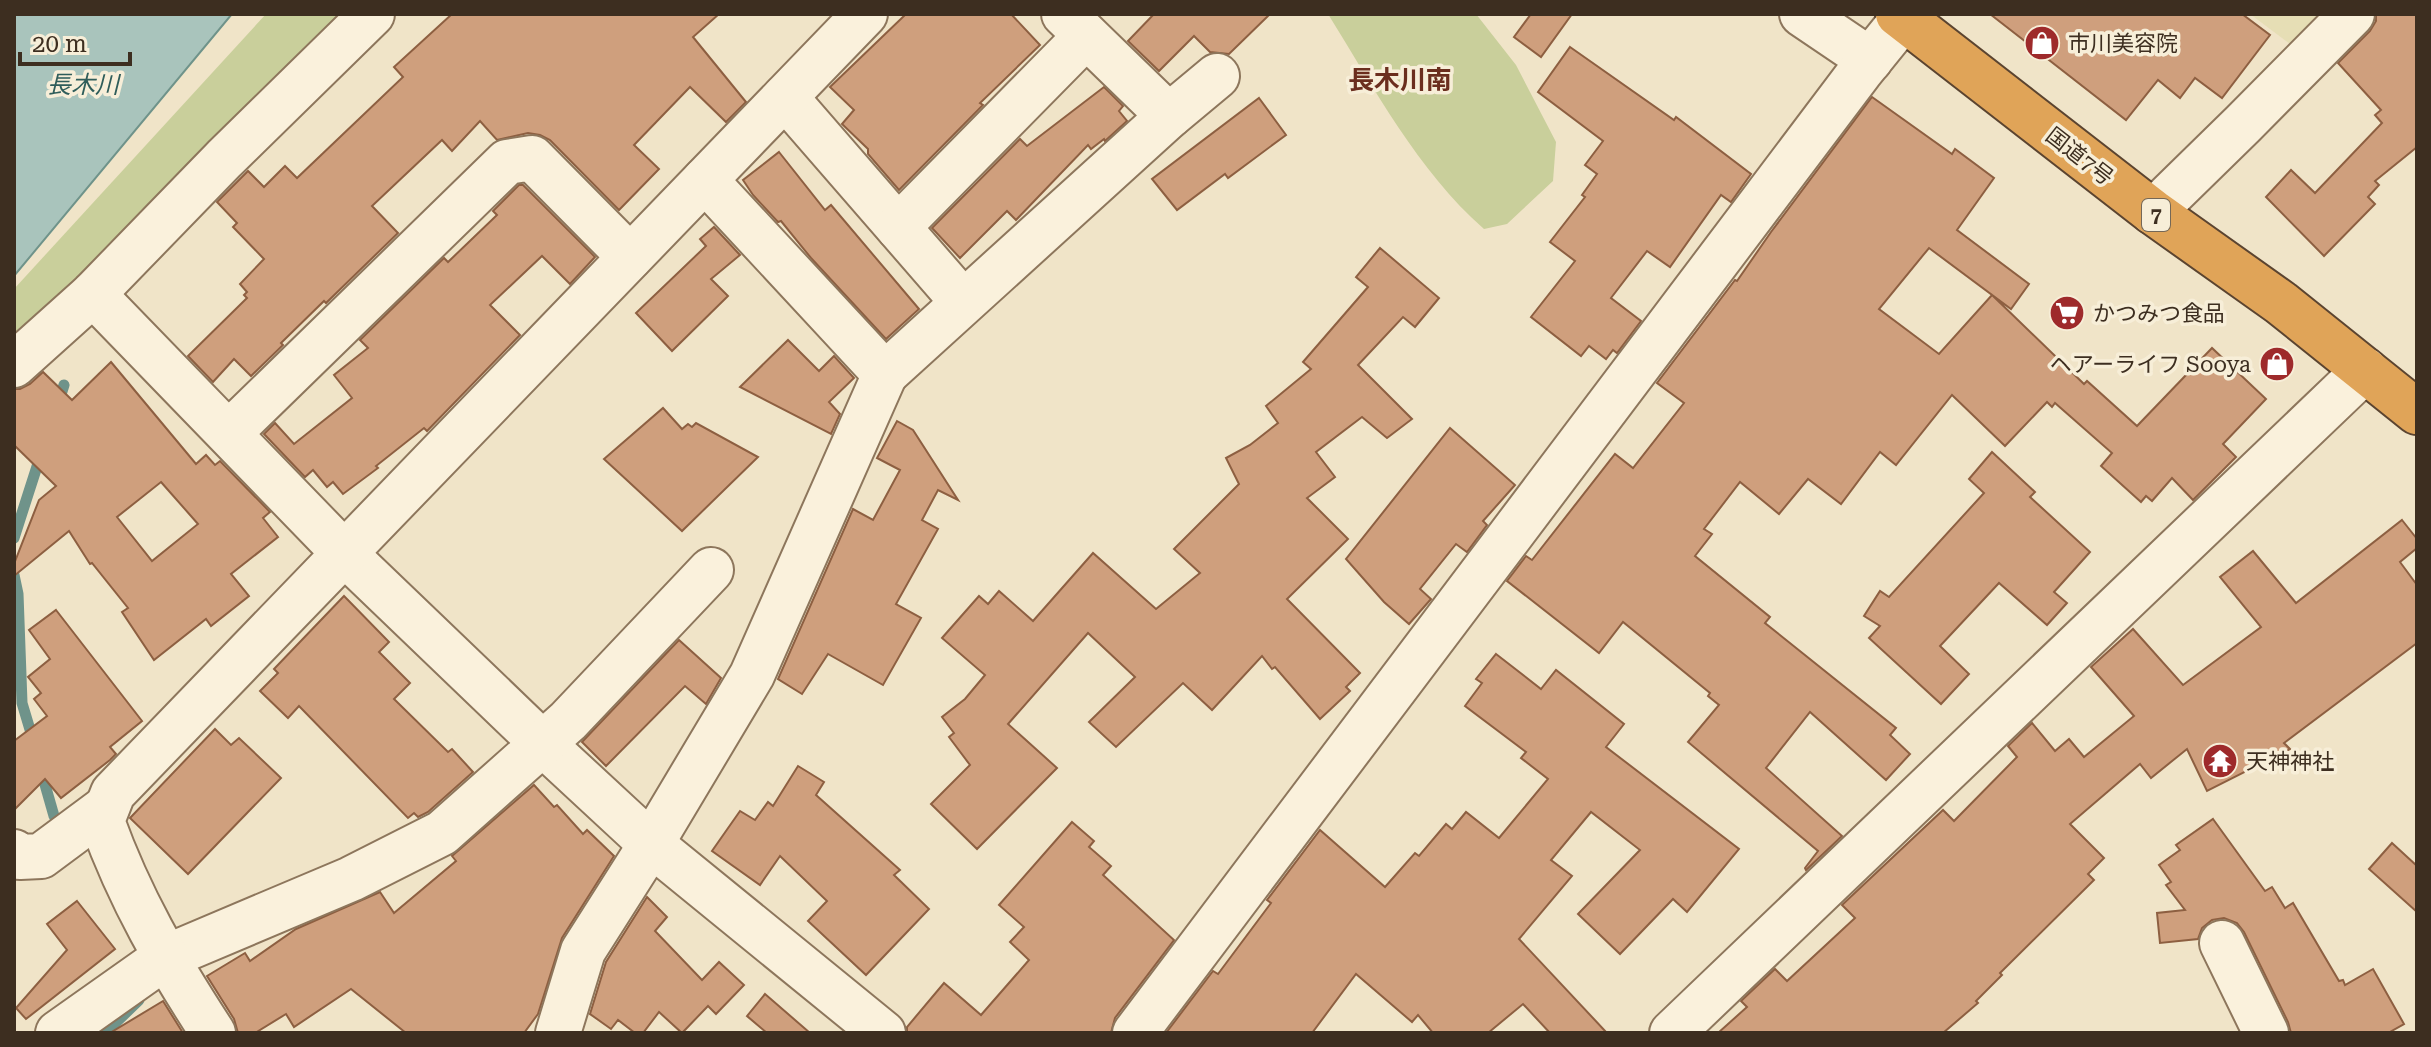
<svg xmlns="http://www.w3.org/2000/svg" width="2431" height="1047" viewBox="0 0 2431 1047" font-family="'Roboto Serif','Noto Sans JP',serif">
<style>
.farmland{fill:#e6deb5}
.green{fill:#c9cf9b}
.water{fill:#a9c4bc;stroke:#6f938a;stroke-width:2}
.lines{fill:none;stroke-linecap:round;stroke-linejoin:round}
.stream{stroke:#6f938a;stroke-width:11}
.building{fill:#cf9f7d;stroke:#8d5f41;stroke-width:2;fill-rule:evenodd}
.minor-casing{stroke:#8d765c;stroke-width:48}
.highway-casing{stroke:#5b4430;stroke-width:48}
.minor{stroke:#faf1dc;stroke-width:44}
.highway{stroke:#e0a458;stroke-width:44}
.labels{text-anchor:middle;stroke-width:7;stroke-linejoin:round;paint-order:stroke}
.shield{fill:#f7eed8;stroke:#756857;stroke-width:2}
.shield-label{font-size:20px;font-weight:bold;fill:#3d2e20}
.poi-label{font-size:22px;fill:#3d2e20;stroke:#f7eed8;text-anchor:start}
.street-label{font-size:22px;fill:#3d2e20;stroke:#f7eed8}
.water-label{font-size:24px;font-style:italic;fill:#2f5d5a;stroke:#f7eed8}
.quarter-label{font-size:26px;font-weight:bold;fill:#6b2e1e;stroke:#f7eed8}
</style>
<rect width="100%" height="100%" fill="#f0e4c8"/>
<path class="farmland" d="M2250 14H2333L2298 50Z"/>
<g class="green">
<path d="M266 14H357L14 352V289Z"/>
<path d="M1328 14H1476L1516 65 1556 142 1553 181 1507 224 1484 229C1418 171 1374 88 1328 14Z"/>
</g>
<path class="water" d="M14 14H232L14 276Z"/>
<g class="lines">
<g class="stream">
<path d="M58 404 64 385"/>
<path d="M14 538 41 454"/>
<path d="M14 575 18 594 22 703 34 743"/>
<path d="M40 767 54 816"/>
<path d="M105 1033 139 1000"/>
</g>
</g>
<g class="building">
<path d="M452 14H719L693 37 746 102 726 122 690 87 634 145 659 169 619 210 550 140 540 135 528 133 497 140 480 121 452 151 442 140 372 206 398 233 326 303 324 301 281 343 283 345 251 376 234 359 213 382 188 356 247 298 244 295 247 292 240 284 264 259 233 227 237 223 217 202 248 171 264 187 285 166 297 178 403 77 394 67Z"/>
<path d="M906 14H1011L1040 45 980 103 983 105 899 190 868 154V149L842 124 854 110 830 87Z"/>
<path d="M1154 14H1270L1229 54 1210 52 1194 36 1159 71 1128 41Z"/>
<path d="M1531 14H1572L1541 57 1514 37Z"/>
<path d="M1990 14H2242L2270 35 2222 98 2195 78 2180 98 2158 80 2126 120Z"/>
<path d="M2376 14H2417V147L2375 181 2379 185 2368 197 2375 204 2324 256 2266 197 2291 170 2315 193 2382 123 2375 115 2381 110 2338 63 2370 31 2376 21Z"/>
<path d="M1570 47 1674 120 1676 117 1751 174 1731 202 1721 195 1670 267 1647 251 1611 298 1641 321 1617 353 1613 350 1606 359 1589 346 1581 356 1531 317 1575 261 1550 242 1585 197 1582 195 1597 174 1585 165 1603 141 1538 92Z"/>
<path d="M1104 87 1123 106 1119 111 1127 121 1105 141 1104 139 1091 149 1088 145 1016 220 1007 211 960 258 932 228 1020 139 1027 146Z"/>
<path d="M1872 97 1952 154 1955 149 1994 178 1957 230 2029 284 2011 309 1929 248 1879 309 1939 354 1992 295 2084 384 2087 381 2137 426 2212 348 2266 399 2223 444 2236 457 2193 500 2172 478 2152 501 2146 496 2141 502 2101 466 2112 453 2055 403 2052 407 2047 402 2005 446 1952 395 1896 465 1880 452 1841 504 1808 479 1779 514 1740 482 1704 529 1712 534 1695 556 1770 617 1765 623 1896 728 1890 735 1910 754 1886 780 1810 712 1766 768 1842 836 1806 870 1805 868 1818 851 1688 742 1719 705 1708 696 1710 693 1623 622 1599 653 1507 581 1526 556 1532 560 1615 454 1633 468 1684 403 1657 383 1735 280 1737 281 1771 232Z"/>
<path d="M1259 98 1286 135 1228 178 1225 174 1177 210 1152 179Z"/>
<path d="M779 152 825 210 831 205 919 309 886 339 811 258 781 221 778 222 753 195 743 180Z"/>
<path d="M519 185H523L595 257 570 284 542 256 490 305 520 335 427 431 424 428 376 466 378 468 343 494 333 482 327 487 313 470 305 477 264 434 275 423 294 444 352 398 334 375 368 348 360 340 444 258 448 262 497 215 493 211Z"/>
<path d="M714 227 740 255 711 279 728 296 672 351 636 313 706 246 700 239Z"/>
<path d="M1380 248 1439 298 1415 327 1403 317 1358 365 1412 419 1387 438 1362 417 1316 452 1335 477 1307 498 1348 539 1287 599 1360 673 1346 687 1350 691 1320 719 1275 667 1272 669 1262 656 1212 710 1183 683 1116 747 1089 722 1135 677 1088 633 1008 724 1057 768 977 849 931 804 970 765 949 737 954 733 942 717 965 699 985 675 942 638 979 596 988 604 999 591 1033 621 1093 553 1156 609 1200 573 1174 549 1239 484 1226 458 1250 445 1278 423 1266 406 1311 369 1303 362 1368 287 1356 277Z"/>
<path d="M788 340 819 371 834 356 854 378 829 402 840 414 831 434 740 387Z"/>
<path d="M111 362 196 464 206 455 215 465 220 461 270 512 263 518 278 537 231 574 249 596 211 626 206 619 154 660 122 612 128 608 92 563 90 564 69 531 14 576V564L39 500 56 486 14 445V389H20L30 384 43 372 72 400ZM161 482 198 524 152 561 117 517Z"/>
<path d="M663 408 682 429 688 424 692 427 696 423 758 457 682 531 604 459Z"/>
<path d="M897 421 913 430 958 500 938 490 922 520 938 529 896 604 921 618 883 685 828 654 802 694 778 679 853 509 873 520 900 470 877 458Z"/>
<path d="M1450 428 1515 485 1483 521 1487 525 1467 552 1456 544 1420 589 1431 599 1409 624 1384 602 1346 559Z"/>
<path d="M1992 452 2035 492 2030 497 2090 552 2054 592 2067 603 2047 625 1999 583 1940 646 1969 674 1941 704 1869 638 1880 626 1864 616 1880 591 1889 597 1984 493 1969 479Z"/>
<path d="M2402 520 2417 539V548L2400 562 2417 585V643L2284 743 2290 749 2207 791 2187 749 2151 778 2140 764 2070 824 2104 858 2088 874 2094 880 2000 973 2002 975 1976 1001 1978 1003 1943 1033H1718L1747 1007 1741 1001 1775 969 1787 981 1855 918 1842 905 1943 810 1954 821 2017 757 2008 746 2032 723 2055 751 2069 739 2084 757 2134 716 2091 667 2133 629 2183 685 2261 627 2220 577 2253 551 2296 603Z"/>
<path d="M344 596 389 642 379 652 410 683 394 699 448 752 452 749 473 772 428 812 418 817 414 813 408 818 299 706 288 718 260 691 278 673 274 669Z"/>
<path d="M56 610 142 721 110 747 116 754 110 760 61 798 45 779 14 810V741L47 716 34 699 41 693 28 677 50 659 29 630Z"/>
<path d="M679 640 721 678 706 704 685 686 606 766 582 742Z"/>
<path d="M1496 654 1541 689 1556 670 1624 724 1606 747 1739 849 1687 912 1673 899 1620 954 1578 914 1640 850 1591 812 1551 860 1572 876 1519 939 1607 1033H1550L1523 1004 1488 1033H1433L1418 1015 1412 1022 1356 974 1312 1033H1166L1213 971 1218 974 1271 903 1267 900 1320 830 1385 887 1415 853 1419 856 1446 824 1452 829 1466 812 1499 838 1548 779 1521 758 1526 752 1465 706 1482 683 1476 679Z"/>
<path d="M215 729 231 745 239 738 281 778 188 874 130 818Z"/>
<path d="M798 766 824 782 816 795 900 870 894 875 929 909 866 975 808 921 827 901 780 856 760 885 712 851 740 811 755 820 768 802 773 806Z"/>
<path d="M534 785 554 807 557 805 583 834 587 830 614 856 562 938 538 1014 524 1033H406L351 989 294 1027 286 1014 255 1033H238L234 1019 207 976 245 953 250 961 296 929 380 892 394 913 456 861 452 856Z"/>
<path d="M2213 819 2265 891 2272 887 2285 908 2293 903 2339 981 2343 980 2345 985 2373 969 2404 1024 2388 1033H2291L2288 1022 2244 932 2237 923 2224 918 2212 920 2202 928 2198 939 2160 943 2157 913 2185 910 2166 885 2171 882 2159 865 2180 850 2176 845Z"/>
<path d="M1072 822 1094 841 1089 847 1111 866 1103 875 1174 940 1115 1018 1111 1033H907V1027L944 983 981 1015 1029 960 1010 942 1024 927 999 905Z"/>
<path d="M2392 843 2417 866V912L2369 869Z"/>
<path d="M647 897 667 917 655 931 702 980 719 962 744 985 716 1014 708 1006 682 1033 659 1012 643 1033H635L618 1020 611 1029 590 1014 606 962Z"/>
<path d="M77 901 115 949 26 1019 16 1008 67 950 47 924Z"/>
<path d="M765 994 810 1033H767L747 1016Z"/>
<path d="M163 1001 183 1033H110Z"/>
</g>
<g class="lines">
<defs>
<g id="minor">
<path d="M1064 14 1169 116"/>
<path d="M1802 14 1870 60"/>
<path d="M785 97 963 302"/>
<path d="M2153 212 2243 124 2352 14"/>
<path d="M898 227 1086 36"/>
<path d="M93 294 344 553 542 743 651 844 883 1033"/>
<path d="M14 365 93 294 224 159 372 14"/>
<path d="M885 374 1169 116 1217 76"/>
<path d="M229 433 507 162 532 158 630 257"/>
<path d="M14 852 20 857 41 856 107 807"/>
<path d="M2222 943 2266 1033"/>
<path d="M58 1033 164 958 351 879 442 833 568 721 711 570"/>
<path d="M213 1033C168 964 130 899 102 821L113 793 865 14"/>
<path d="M558 1033 583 951 651 844 752 675 885 374 705 180"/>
<path d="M1135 1033 1860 72 1907 14"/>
<path d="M1672 1033 2365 370"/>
</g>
<path id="highway" d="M1898 14 2153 212 2281 303 2417 412"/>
</defs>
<use href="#minor" class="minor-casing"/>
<use href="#highway" class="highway-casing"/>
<use href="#minor" class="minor"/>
<use href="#highway" class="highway"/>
</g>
<defs>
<symbol id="shop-disc" viewBox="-11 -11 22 22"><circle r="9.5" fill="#9e2a2b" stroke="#f7eed8"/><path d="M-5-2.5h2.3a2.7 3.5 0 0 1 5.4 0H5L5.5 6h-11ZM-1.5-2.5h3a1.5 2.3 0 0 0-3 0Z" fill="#fff"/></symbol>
<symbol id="supermarket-disc" viewBox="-11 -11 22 22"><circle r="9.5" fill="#9e2a2b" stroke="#f7eed8"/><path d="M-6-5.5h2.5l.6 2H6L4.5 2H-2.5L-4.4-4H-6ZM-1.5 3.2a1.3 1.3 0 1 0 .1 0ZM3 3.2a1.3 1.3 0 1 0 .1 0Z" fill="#fff"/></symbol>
<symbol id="temple-disc" viewBox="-11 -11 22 22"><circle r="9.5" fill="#9e2a2b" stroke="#f7eed8"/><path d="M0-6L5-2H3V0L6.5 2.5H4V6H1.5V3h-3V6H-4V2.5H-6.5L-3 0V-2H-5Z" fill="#fff"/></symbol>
</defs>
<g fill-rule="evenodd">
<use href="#shop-disc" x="2022" y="23" width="40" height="40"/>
<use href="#supermarket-disc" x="2047" y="293" width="40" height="40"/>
<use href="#shop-disc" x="2257" y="344" width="40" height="40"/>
<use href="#temple-disc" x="2200" y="741" width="40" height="40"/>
</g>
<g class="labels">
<rect class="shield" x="2142" y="199" width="28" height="32" rx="6"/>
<g class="shield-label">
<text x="2156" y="222">7</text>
</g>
<g class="poi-label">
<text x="2068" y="51">市川美容院</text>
<text x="2093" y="321">かつみつ食品</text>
<text x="2251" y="372" text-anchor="end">ヘアーライフ Sooya</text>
<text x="2246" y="769">天神神社</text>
</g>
<g class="street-label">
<text transform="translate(2080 156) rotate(38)" y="8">国道7号</text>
</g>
<g class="water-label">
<text x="83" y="93">長木川</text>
</g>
<g class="quarter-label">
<text x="1400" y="89">長木川南</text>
</g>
</g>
<rect width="2431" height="1047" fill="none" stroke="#3d2e20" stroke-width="32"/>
<path d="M20 52v12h110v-12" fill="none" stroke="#3d2e20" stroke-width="4"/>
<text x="32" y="52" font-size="24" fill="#3d2e20" stroke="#f7eed8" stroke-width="6" paint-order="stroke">20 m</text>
</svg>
